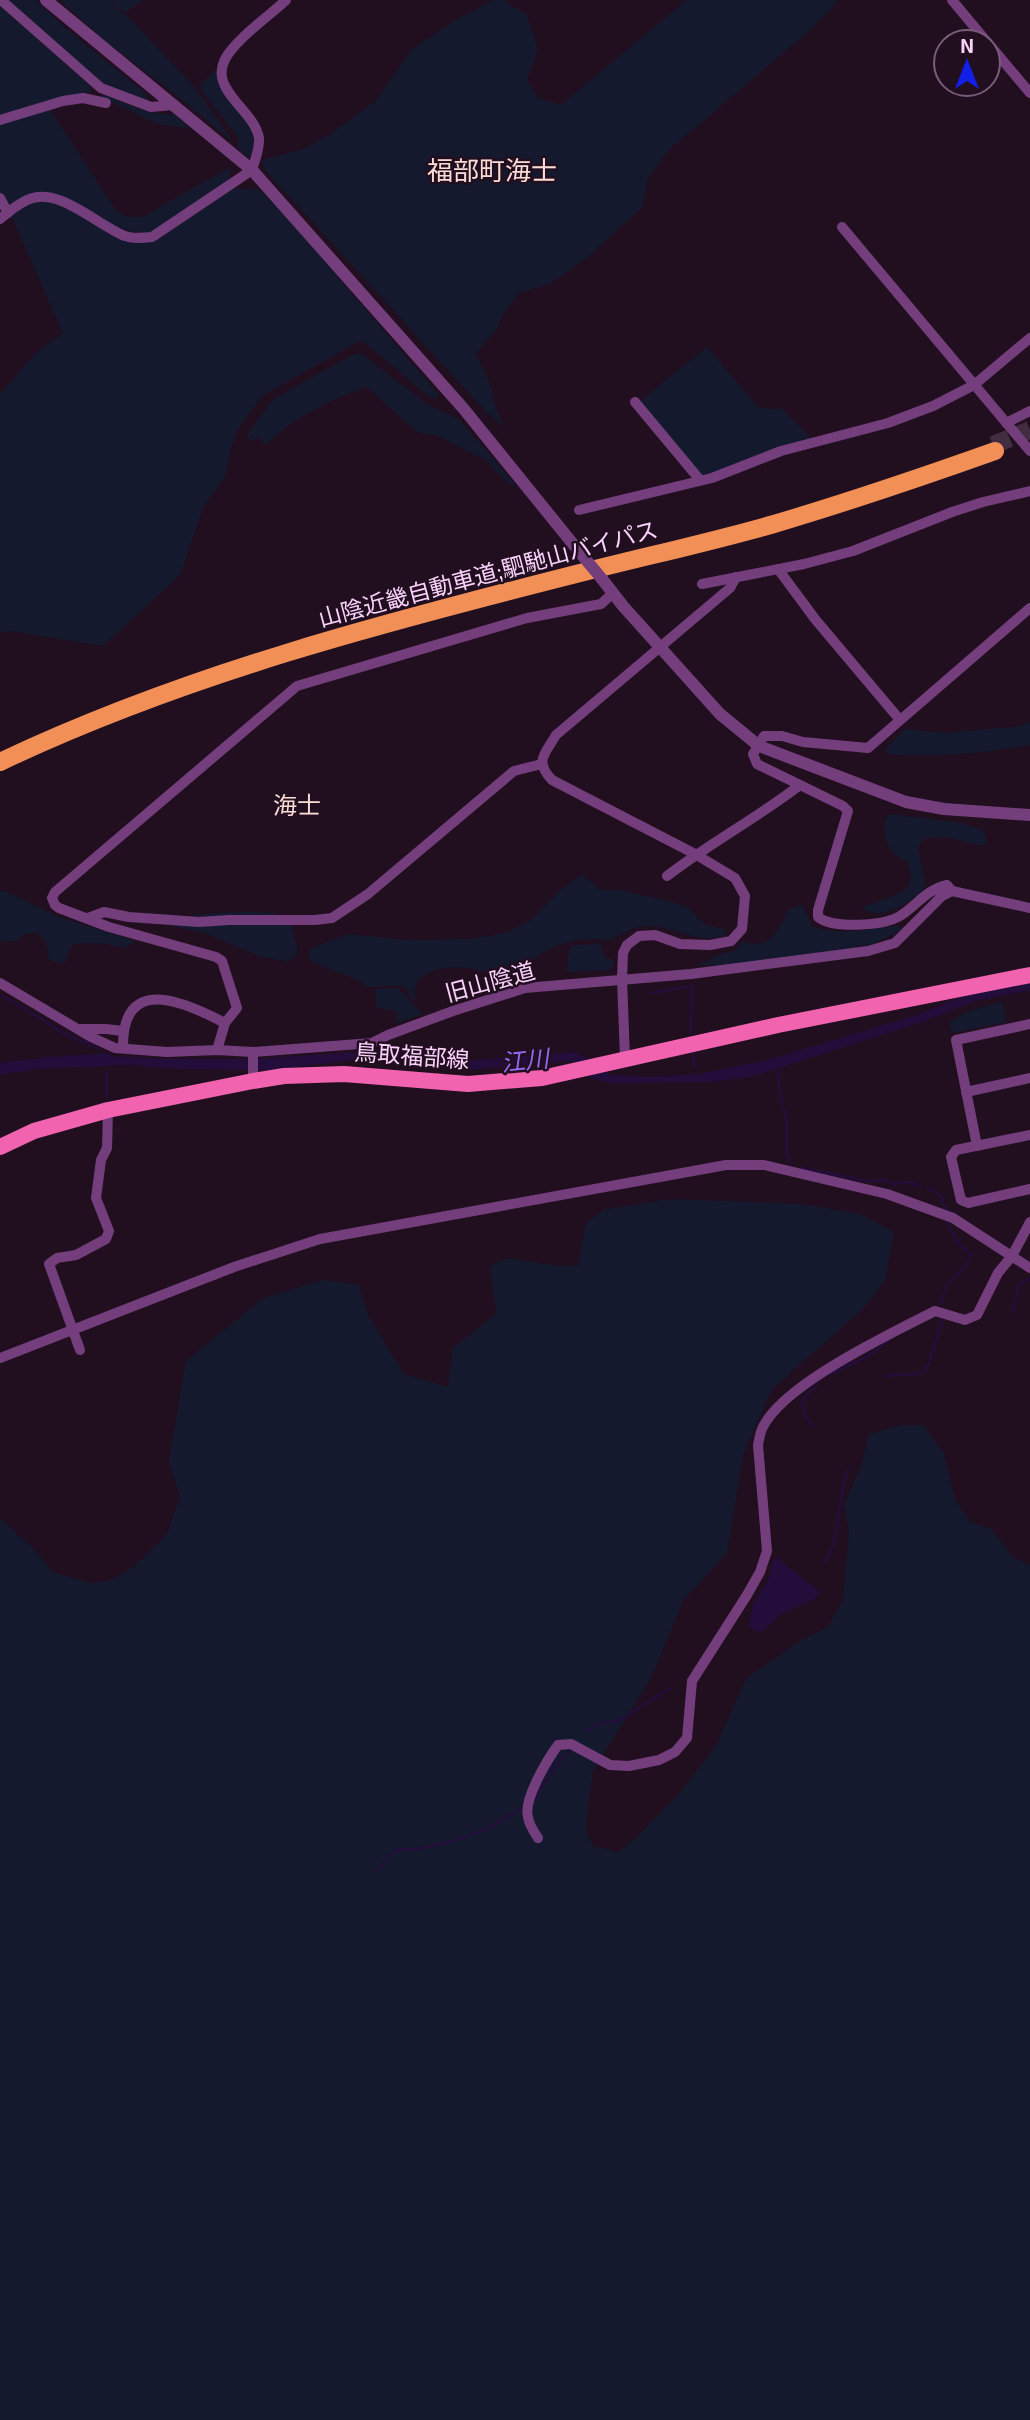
<svg xmlns="http://www.w3.org/2000/svg" width="1030" height="2420" viewBox="0 0 1030 2420" font-family="'Exo 2','Noto Sans JP',sans-serif">
<style>
.green{fill:#15192d}
.water{fill:#230d3b}
.lines{fill:none;stroke-linecap:round;stroke-linejoin:round}
.stream{stroke:#230d3b;stroke-width:2.5}
.motorway-tunnel{stroke:#422c41;stroke-width:18;stroke-dasharray:18 9;stroke-linecap:butt}
.minor{stroke:#743e7c;stroke-width:10}
.tertiary{stroke:#743e7c;stroke-width:12}
.primary{stroke:#f263af;stroke-width:16}
.motorway{stroke:#f18f57;stroke-width:18}
.tertiary-bridge{stroke:#743e7c;stroke-width:12}
.labels{text-anchor:middle;stroke-width:5;stroke-linejoin:round;paint-order:stroke}
.street-label{font-size:23px;fill:#fad2fb;stroke:#210f20}
.neighbourhood-label{font-size:24px;fill:#fbdcd4;stroke:#210f20}
.water-label{font-size:24px;font-style:italic;fill:#9369f3;stroke:#210f20}
.quarter-label{font-size:26px;fill:#fbdcd4;stroke:#210f20}
</style>
<rect width="100%" height="100%" fill="#210f20"/>
<g class="green">
<path d="M9 0H36L64 27 144 92 149 100 147 101 102 83Z"/>
<path d="M60 0H113L115 9 125 14 194 86 234 143 175 94 99 36Z"/>
<path d="M114 0H144L125 12 116 8Z"/>
<path d="M494 0H503L527 15 538 50 527 80 538 98 561 105 687 0H837L832 8 807 33 670 149 648 178 642 208 617 230 588 257 550 284 519 293 503 314 496 330 476 353 492 389 494 403 504 427 488 414 267 172 261 160 304 149 327 136 376 101 411 50 457 19Z"/>
<path d="M0 6 90 85 91 92 0 117Z"/>
<path d="M219 67C221 95 225 96 244 115 250 121 253 133 256 140L251 159 237 148 239 139 203 92 200 85Z"/>
<path d="M106 95C128 104 150 116 174 114L191 129 158 124 98 96Z"/>
<path d="M49 108 115 209 127 217H143L230 167 229 181 150 233C107 236 74 188 37 192 26 194 17 201 8 207L0 192V123Z"/>
<path d="M234 188 259 189 291 222 438 394 436 399 427 395 364 342H358L265 394 252 409 238 429 230 451 226 475 203 508 180 575 103 646 11 631 0 633V394L36 353 63 333 11 215C18 210 26 203 35 201 55 197 107 231 128 241L139 243 161 237Z"/>
<path d="M707 347 759 408 782 409 812 439 709 476 700 475 639 402Z"/>
<path d="M360 353 427 404 460 420 519 489 505 481 487 461 437 435 418 433 367 387C329 400 295 417 266 445L258 437 252 441 246 436 272 400 352 355Z"/>
<path d="M1030 722V745C982 753 937 758 888 754L885 749 905 729 945 733 1021 726Z"/>
<path d="M888 814 962 823 984 831 987 843 982 846 945 837 925 838 918 847 925 883 922 892C906 904 880 922 861 908L895 895 909 887 911 873 908 861C888 856 879 832 888 814Z"/>
<path d="M582 874 600 890H620L672 902 689 908 701 921 709 926 724 929 727 934C699 948 672 923 642 926 630 927 619 938 607 940 601 940 596 939 590 939 574 939 546 948 534 959 528 963 528 972 527 979L494 981C493 980 488 974 487 973 469 965 424 963 416 986 414 991 415 998 414 1003L406 989 400 985 367 987 356 979 314 963 309 958V949L348 934 409 940 469 939 506 933 531 920 558 892Z"/>
<path d="M5 891 59 917 135 941 127 948 98 943 73 944 64 964 49 960 46 942 36 932 21 936 18 941H3L0 943V892Z"/>
<path d="M802 904 812 926C840 936 868 930 897 925L902 929 873 944 755 963 696 966 721 954 735 951 742 941C770 951 778 932 788 910Z"/>
<path d="M251 912 273 913 290 920 298 952 289 962 262 957 207 934 155 922 148 915 170 914 189 916 213 913Z"/>
<path d="M600 943 605 958 615 960 610 970 566 972 570 946Z"/>
<path d="M398 988 422 1014 397 1023V1011L377 1008 375 989Z"/>
<path d="M1002 1001 1006 1022 952 1033 949 1022 967 1012Z"/>
<path d="M670 1199 801 1204 860 1214 894 1232 885 1280 865 1307 772 1389 743 1455 727 1553 683 1601 651 1678 593 1771 588 1805 586 1832 593 1846 618 1852 636 1838 679 1794 716 1746 746 1679 801 1640 828 1627 843 1600 849 1532 844 1505 861 1467 869 1434 902 1425H923L944 1453 955 1499 969 1521 991 1529 1013 1557 1030 1565V2420H0V1518L31 1546 53 1572 90 1583 108 1581 131 1569 167 1534 180 1497 169 1461 186 1361 262 1299 322 1280 359 1285 368 1315 404 1374 448 1387 453 1348 496 1314 490 1266 507 1258 559 1266H578L586 1223 603 1210Z"/>
</g>
<g class="water">
<path d="M1030 979V990L976 1001 922 1022 754 1076 713 1082 611 1083 591 1078 572 1061 467 1070 394 1059 371 1058 270 1070 182 1069 126 1065 37 1069 0 1075V1063L50 1057 110 1053 111 1056 171 1059H257L398 1049 465 1061 575 1052 582 1055 610 1075 656 1077 699 1074 768 1060 917 1015 976 991Z"/>
<path d="M775 1556 820 1592 814 1599 781 1614 762 1632 756 1631 749 1625 753 1604 768 1580Z"/>
</g>
<g class="lines">
<g class="stream">
<path d="M651 993 692 986 691 1034"/>
<path d="M2 995 67 1035 98 1048"/>
<path d="M693 1051 695 1067"/>
<path d="M778 1066 780 1094 787 1122V1154L790 1163"/>
<path d="M107 1071V1098"/>
<path d="M801 1168 868 1181 886 1180 893 1184 908 1182 920 1186"/>
<path d="M928 1187 941 1196 946 1210 956 1214"/>
<path d="M942 1304C945 1272 965 1278 971 1255L957 1242 948 1223"/>
<path d="M1012 1313 1019 1285 1029 1279"/>
<path d="M830 1374 869 1356 889 1340"/>
<path d="M886 1376 922 1373 929 1364 942 1321"/>
<path d="M812 1427C800 1401 796 1405 818 1383"/>
<path d="M824 1564C843 1535 835 1499 849 1468"/>
<path d="M586 1731 600 1723 618 1721 671 1688"/>
<path d="M535 1799 550 1773 569 1751"/>
<path d="M376 1871 393 1852C401 1849 407 1850 415 1849 452 1844 491 1830 521 1808"/>
</g>
<path class="motorway-tunnel" d="M993 445 1030 430"/>
<g class="minor">
<path d="M1 0 101 88 151 107 173 105"/>
<path d="M952 0 987 42"/>
<path d="M988 43 1030 93"/>
<path d="M0 120 63 101 83 98 106 103"/>
<path d="M0 198 8 213"/>
<path d="M0 219C8 212 17 205 27 200 57 185 97 225 125 236 134 239 143 238 152 237L252 170C255 160 260 148 259 138 254 107 198 86 233 48 248 30 269 16 286 0"/>
<path d="M842 227 1030 451"/>
<path d="M635 402 700 480"/>
<path d="M1006 423 1030 411"/>
<path d="M579 510 712 478 781 451 888 423 933 406 974 385 1030 338"/>
<path d="M778 569 815 619 900 720"/>
<path d="M702 584 804 564 853 551 952 512 983 502 1030 491"/>
<path d="M667 876C710 843 757 818 800 785"/>
<path d="M952 891 947 885C927 889 916 906 900 916 883 926 833 929 818 917V910L848 811 843 806 757 764 753 754 764 736H782L803 742 868 748 1030 608"/>
<path d="M88 918 104 912 129 917 199 922 229 920H315L332 918 368 894 514 771 542 764"/>
<path d="M0 983 91 1037 115 1048 167 1052 217 1050 253 1052 372 1043 388 1035 453 1011 525 988 691 974 868 951 895 943 942 896 952 891 1030 908"/>
<path d="M78 1029H106L123 1031"/>
<path d="M123 1048C122 974 183 1001 225 1023"/>
<path d="M217 1050 225 1023 237 1008 222 961 216 957 109 927 59 908 55 905 52 898 55 892 297 686 527 618 601 604 613 593"/>
<path d="M253 1052V1081"/>
<path d="M625 1058 622 979 623 953 627 945 639 936 655 935 680 944 710 945 731 941 742 929 745 896 735 878 695 854 552 780C534 761 545 754 556 735L730 588 736 577"/>
<path d="M966 1092 1030 1078"/>
<path d="M1030 1135 956 1150 951 1157 961 1200 968 1203 1030 1189"/>
<path d="M977 1146 956 1040 1030 1024"/>
<path d="M80 1350 49 1264 57 1258 76 1255 106 1239 109 1231 96 1198 101 1160 107 1148 108 1110"/>
<path d="M0 1358 234 1267 320 1239 726 1165H764L887 1194 953 1218 1030 1268"/>
<path d="M538 1838C534 1832 529 1825 528 1817 523 1800 547 1760 558 1745L571 1744 610 1765 629 1766 659 1760 675 1752 687 1738 692 1681 747 1595 760 1572 767 1551 758 1445C759 1440 760 1434 762 1429 781 1385 892 1333 935 1311L965 1320 977 1315 998 1273 1012 1256 1030 1222"/>
</g>
<g class="tertiary">
<path d="M46 0 252 170 463 408 577 549"/>
<path d="M602 579 623 606 720 714 759 746 906 802 944 809 1030 815"/>
</g>
<path class="primary" d="M0 1147 34 1131 108 1110 253 1081 284 1076 344 1074 468 1084 542 1078 778 1025 1030 975"/>
<path class="motorway" d="M0 762C185 674 386 622 584 572 647 556 711 542 774 524 848 502 922 477 995 451"/>
<path class="tertiary-bridge" d="M577 549 602 579"/>
</g>
<g class="labels">
<g class="street-label">
<text transform="translate(488 574) rotate(-15)" y="8">山陰近畿自動車道;駟馳山バイパス</text>
<text transform="translate(490 982) rotate(-15)" y="8">旧山陰道</text>
<text transform="translate(412 1056) rotate(4)" y="8">鳥取福部線</text>
</g>
<g class="neighbourhood-label">
<text x="297" y="814">海士</text>
</g>
<g class="water-label">
<text transform="translate(525 1061) rotate(-6)" y="8">江川</text>
</g>
<g class="quarter-label">
<text x="492" y="180">福部町海士</text>
</g>
</g>
<g transform="translate(967 63)"><circle r="33" fill="#210f20" stroke="#785d78" stroke-width="2"/>
<path d="M0-5L12 26L0 18L-12 26Z" fill="#131fe7"/>
<text y="-10" font-size="19" font-weight="bold" text-anchor="middle" fill="#fad2fb">N</text>
</g>
</svg>
